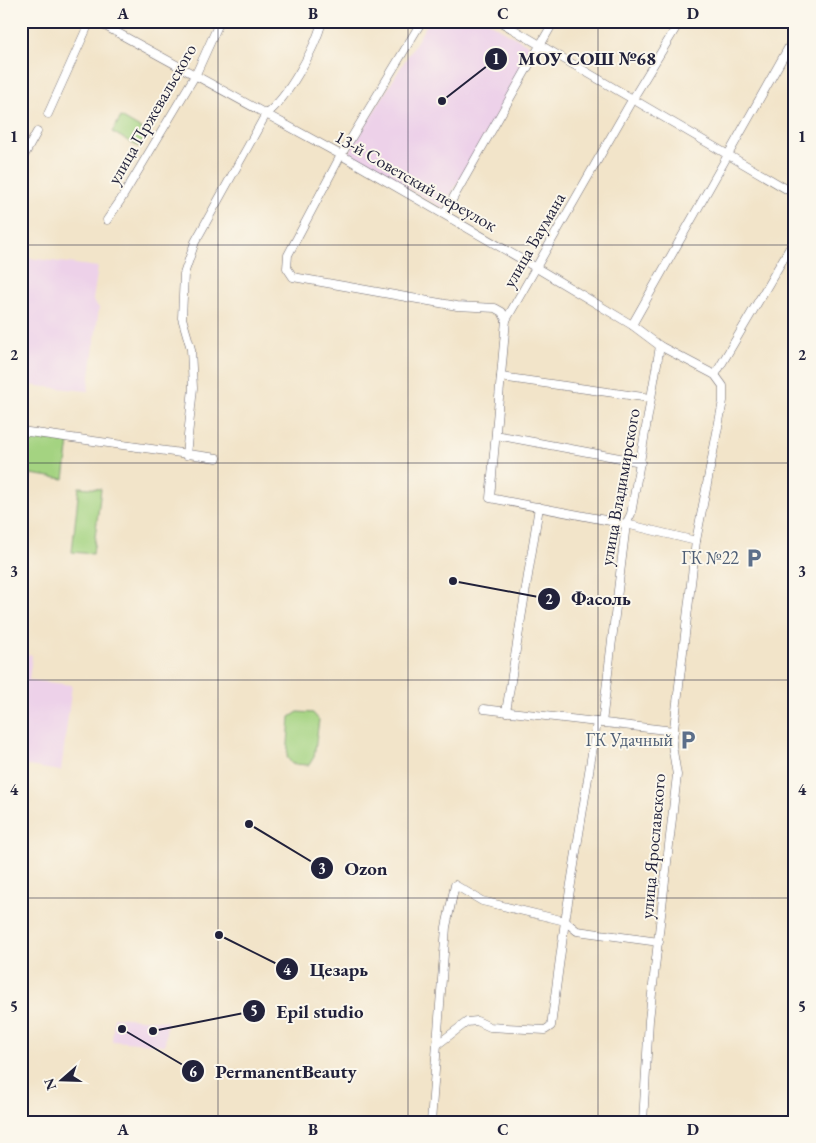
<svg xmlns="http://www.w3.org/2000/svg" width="816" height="1143" viewBox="0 0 816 1143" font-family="'EB Garamond',serif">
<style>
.built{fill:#edd1e9}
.green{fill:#a4d381;stroke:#637a5e}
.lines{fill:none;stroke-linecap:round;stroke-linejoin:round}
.minor-casing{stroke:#6b666d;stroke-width:9}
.minor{stroke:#fff;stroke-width:8}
.grid{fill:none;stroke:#22223b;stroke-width:1;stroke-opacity:0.55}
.labels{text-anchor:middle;stroke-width:4;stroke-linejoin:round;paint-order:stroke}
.street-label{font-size:18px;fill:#22223b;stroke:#fbf7ec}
.service-label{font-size:18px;fill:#4e5e75;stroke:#fbf7ec;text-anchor:end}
.leader{fill:none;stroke:#22223b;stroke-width:2}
.callout-dot{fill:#22223b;stroke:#fbf7ec;stroke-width:2}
.mark-label{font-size:15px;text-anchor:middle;font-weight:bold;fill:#fff}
.callout-label{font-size:19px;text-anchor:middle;font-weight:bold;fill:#22223b;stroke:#fbf7ec;stroke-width:4;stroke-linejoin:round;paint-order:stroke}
.neatline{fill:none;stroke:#22223b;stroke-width:2}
.grid-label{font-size:16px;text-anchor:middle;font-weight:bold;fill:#22223b}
</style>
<rect width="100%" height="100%" fill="#fbf7ec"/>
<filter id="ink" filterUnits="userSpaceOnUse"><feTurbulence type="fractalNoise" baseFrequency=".02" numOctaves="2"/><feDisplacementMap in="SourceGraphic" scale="10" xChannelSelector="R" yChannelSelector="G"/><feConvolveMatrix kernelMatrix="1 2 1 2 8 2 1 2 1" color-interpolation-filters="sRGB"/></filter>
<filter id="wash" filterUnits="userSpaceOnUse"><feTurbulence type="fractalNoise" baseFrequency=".0096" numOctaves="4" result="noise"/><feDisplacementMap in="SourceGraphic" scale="20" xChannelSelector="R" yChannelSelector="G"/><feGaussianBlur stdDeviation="1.12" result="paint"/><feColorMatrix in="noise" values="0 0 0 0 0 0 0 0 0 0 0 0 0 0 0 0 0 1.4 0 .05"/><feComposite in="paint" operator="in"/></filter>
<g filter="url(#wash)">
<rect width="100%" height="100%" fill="#f2e4c9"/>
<g class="built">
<path d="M429 21H487L535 49 443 208 348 154Z"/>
<path d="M22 257 98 267 93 300 99 308 88 391 27 385V376L21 375Z"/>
<path d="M21 653 32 655 29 680 72 685 61 771 21 765Z"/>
<path d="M114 1017 167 1021 165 1045 112 1041Z"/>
</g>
<g class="green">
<path d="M121 117 147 132 139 147 112 132Z"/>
<path d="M21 436 69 442 64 479 31 474 29 484 21 483Z"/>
<path d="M79 487 101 489 93 554 72 552Z"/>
<path d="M298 712 313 713 319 720 314 757 309 765 292 764 287 757 290 717Z"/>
</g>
</g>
<g filter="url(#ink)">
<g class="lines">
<defs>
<g id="minor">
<path d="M96 21 341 155 535 267 632 325 660 346 715 375 723 386V401L696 541 672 745 677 775 649 1020 643 1122"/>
<path d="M422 21 341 155 288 255 287 268 293 277 457 306 495 308 502 312 506 320"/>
<path d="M499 21 795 194"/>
<path d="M680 21 632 100 506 320 490 498 626 524 696 541"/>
<path d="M48 114 90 21"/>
<path d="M21 161 37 132"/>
<path d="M444 214 554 21"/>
<path d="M107 220 120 201 196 74 220 21"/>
<path d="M632 325 795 36"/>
<path d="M715 375 795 239"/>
<path d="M501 377 650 398"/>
<path d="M21 431 217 458"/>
<path d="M496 435 641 462"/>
<path d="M186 455 193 388 191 349 182 318 184 274 195 242 266 114C287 99 316 47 322 21"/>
<path d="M484 709 674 731"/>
<path d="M506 712 539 507"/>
<path d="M602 723 626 524 631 514 660 346"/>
<path d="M438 1044 467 1022 477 1021 490 1027 545 1030 551 1026 565 921 597 722"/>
<path d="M431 1122 446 927 455 885 482 901 565 921 577 931 659 942"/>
</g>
</defs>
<use href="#minor" class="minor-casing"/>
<use href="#minor" class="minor"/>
</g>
</g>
<path class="grid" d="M218 21V1122M408 21V1122M598 21V1122M21 245H795M21 463H795M21 680H795M21 898H795"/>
<defs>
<symbol id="parking-bare" viewBox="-9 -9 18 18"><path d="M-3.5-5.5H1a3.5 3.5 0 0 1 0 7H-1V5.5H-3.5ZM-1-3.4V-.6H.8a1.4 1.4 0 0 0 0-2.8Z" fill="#5c6f8a" stroke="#fbf7ec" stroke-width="2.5" paint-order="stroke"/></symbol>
</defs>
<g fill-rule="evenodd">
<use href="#parking-bare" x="740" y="544" width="28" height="28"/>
<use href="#parking-bare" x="674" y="726" width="28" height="28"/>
</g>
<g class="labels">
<g class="street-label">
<text transform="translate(152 114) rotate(-60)" y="6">улица Пржевальского</text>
<text transform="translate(416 181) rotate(30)" y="6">13-й Советский переулок</text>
<text transform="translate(534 240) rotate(-60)" y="6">улица Баумана</text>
<text transform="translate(620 487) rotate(-80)" y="6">улица Владимирского</text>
<text transform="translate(653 846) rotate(-85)" y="6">улица Ярославского</text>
</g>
<g class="service-label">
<text x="739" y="564">ГК №22</text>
<text x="673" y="746">ГК Удачный</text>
</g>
</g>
<path class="leader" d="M442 101L496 59M453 581L549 599M249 824L322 868M219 935L287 969M153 1031L254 1011M122 1029L193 1071"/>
<g class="callout-dot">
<circle cx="442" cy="101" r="5"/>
<circle cx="453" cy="581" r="5"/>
<circle cx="249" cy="824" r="5"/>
<circle cx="219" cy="935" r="5"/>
<circle cx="153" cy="1031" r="5"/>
<circle cx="122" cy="1029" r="5"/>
<circle cx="496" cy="59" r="12"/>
<circle cx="549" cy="599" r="12"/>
<circle cx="322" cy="868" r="12"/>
<circle cx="287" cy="969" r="12"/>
<circle cx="254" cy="1011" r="12"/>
<circle cx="193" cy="1071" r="12"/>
</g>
<g class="mark-label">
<text x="496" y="64">1</text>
<text x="549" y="604">2</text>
<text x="322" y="874">3</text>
<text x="287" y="975">4</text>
<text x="254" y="1016">5</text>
<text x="193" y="1077">6</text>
</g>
<g class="callout-label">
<text x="587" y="65">МОУ СОШ №68</text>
<text x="601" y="605">Фасоль</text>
<text x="366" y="875">Ozon</text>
<text x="339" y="976">Цезарь</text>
<text x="320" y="1018">Epil studio</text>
<text x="286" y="1078">PermanentBeauty</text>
</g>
<rect width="816" height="1143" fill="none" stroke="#fbf7ec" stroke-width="55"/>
<g transform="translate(62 1080) rotate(250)" stroke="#fbf7ec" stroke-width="4" paint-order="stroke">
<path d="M0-4L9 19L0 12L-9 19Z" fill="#22223b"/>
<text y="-8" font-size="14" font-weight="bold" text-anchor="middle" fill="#22223b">N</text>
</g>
<rect x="28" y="28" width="760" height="1088" class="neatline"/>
<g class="grid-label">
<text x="123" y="19">A</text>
<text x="313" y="19">B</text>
<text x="503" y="19">C</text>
<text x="693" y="19">D</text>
<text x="14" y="142">1</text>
<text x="802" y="142">1</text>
<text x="14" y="360">2</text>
<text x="802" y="360">2</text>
<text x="14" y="577">3</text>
<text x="802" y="577">3</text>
<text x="14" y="795">4</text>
<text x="802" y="795">4</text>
<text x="14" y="1012">5</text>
<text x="802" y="1012">5</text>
<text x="123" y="1135">A</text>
<text x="313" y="1135">B</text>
<text x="503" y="1135">C</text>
<text x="693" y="1135">D</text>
</g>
</svg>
